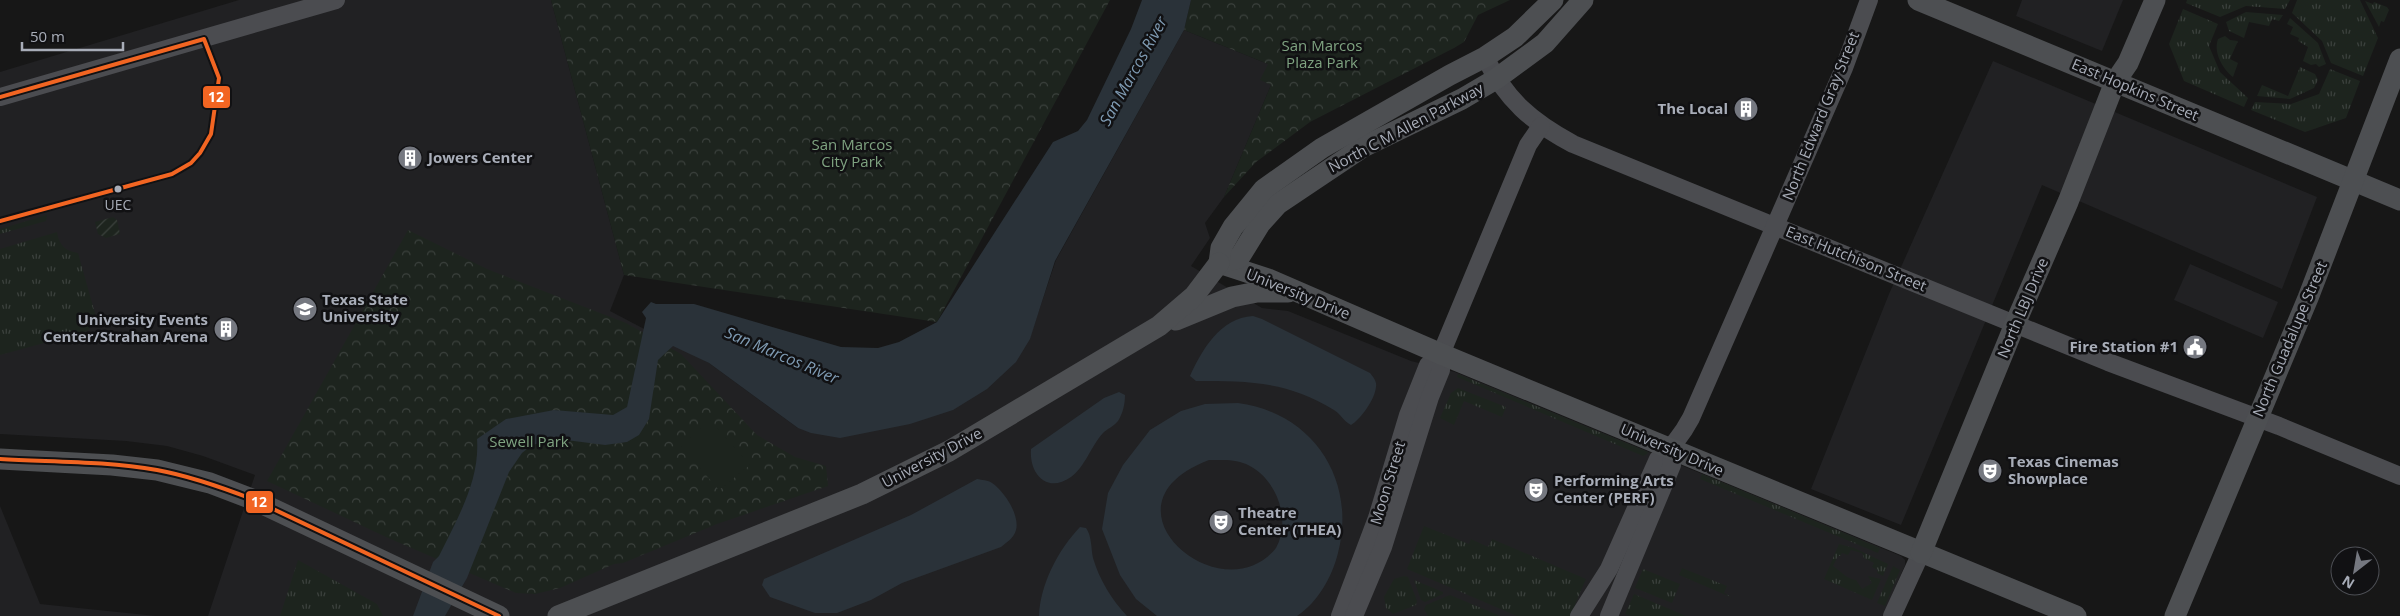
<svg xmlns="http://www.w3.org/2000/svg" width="2400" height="616" viewBox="0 0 2400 616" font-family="'Open Sans',sans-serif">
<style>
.built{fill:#212123}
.grass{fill:url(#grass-tufts)}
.park{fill:url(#park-crowns)}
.garden{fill:url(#garden-furrows)}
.pitch{fill:#1d241e}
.water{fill:#2a3239;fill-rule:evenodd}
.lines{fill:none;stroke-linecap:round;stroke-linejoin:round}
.minor{stroke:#4b4c50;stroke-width:18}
.major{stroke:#4d4f52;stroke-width:21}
.bus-1-casing{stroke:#111113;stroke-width:8}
.bus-1{stroke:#f26522;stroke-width:4}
.bus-dot{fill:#a8adb8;stroke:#111113;stroke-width:2}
.labels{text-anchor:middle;stroke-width:5;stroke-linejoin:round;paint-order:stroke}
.bus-label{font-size:14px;fill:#a8adb8;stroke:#111113}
.park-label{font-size:15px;fill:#7fa381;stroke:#111113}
.street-label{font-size:15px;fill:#a8adb8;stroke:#111113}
.poi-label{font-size:15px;font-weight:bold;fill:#a8adb8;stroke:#111113;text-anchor:start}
.water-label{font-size:16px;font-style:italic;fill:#7f9bb3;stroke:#111113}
.line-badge{stroke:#111113;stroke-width:2}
.badge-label{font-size:14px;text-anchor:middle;font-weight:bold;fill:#fff}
</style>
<defs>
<pattern id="grass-tufts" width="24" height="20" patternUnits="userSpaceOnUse" patternTransform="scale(1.25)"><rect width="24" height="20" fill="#1d241e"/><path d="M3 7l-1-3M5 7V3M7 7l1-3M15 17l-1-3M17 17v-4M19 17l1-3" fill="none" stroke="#3b413d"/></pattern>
<pattern id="park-crowns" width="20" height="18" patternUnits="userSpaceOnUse" patternTransform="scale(1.25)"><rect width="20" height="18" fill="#1d241e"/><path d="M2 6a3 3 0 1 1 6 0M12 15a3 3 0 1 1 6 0" fill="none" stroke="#3b413d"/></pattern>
<pattern id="garden-furrows" width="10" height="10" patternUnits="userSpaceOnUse" patternTransform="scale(1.25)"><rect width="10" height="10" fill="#1d241e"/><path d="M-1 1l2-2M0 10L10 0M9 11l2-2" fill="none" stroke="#3b413d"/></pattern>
</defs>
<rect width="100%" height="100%" fill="#171717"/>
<g class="built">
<path d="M239 0H551L624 275 610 311 709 363 798 428 1030 337 1056 260 1184 30 1268 64 1271 85 1224 197 1205 223 1210 238 1191 266 1262 308 1288 311 1411 361 1455 372 1901 556 1905 560V565L1883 616H208L255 475 203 456 167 446 126 441 0 434V72Z"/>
<path d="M2022 0H2123L2102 51 2016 16Z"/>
<path d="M1993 61 2317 197 2282 289 2042 185 1901 525 1811 489 1889 294Z"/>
<path d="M2190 264 2278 302 2263 338 2174 300Z"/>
<path d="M0 506 40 604 156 616H0Z"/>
</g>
<g class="grass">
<path d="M2187 0H2290L2285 9 2246 6 2220 17 2186 3Z"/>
<path d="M2297 0H2360L2378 38 2363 76 2331 63 2322 41 2292 13Z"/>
<path d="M2365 1 2373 4 2374 2 2387 7 2389 10 2384 22 2381 21 2379 27Z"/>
<path d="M2183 9 2218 24 2209 46 2220 72 2248 98 2244 107 2184 81 2169 44Z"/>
<path d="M2246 12 2283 15 2279 21 2272 19 2269 26 2249 22 2244 38 2229 31 2226 22Z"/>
<path d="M2290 18 2318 43 2326 64 2319 67 2316 64 2311 65 2303 61 2308 47 2298 41 2299 38 2290 34 2293 27 2287 24Z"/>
<path d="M2225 36 2230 40 2238 41 2230 59 2238 63 2233 77C2223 69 2213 53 2218 39Z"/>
<path d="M2300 67 2315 74 2318 80 2314 88 2290 99 2257 96 2262 85 2288 96Z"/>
<path d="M2330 69 2360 81 2346 118 2305 132 2251 110 2255 102 2291 104 2319 94Z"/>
<path d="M47 215 46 221 0 234V229Z"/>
<path d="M57 232C59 245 65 251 78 253L96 317 88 331 0 355V249Z"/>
<path d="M1458 374 1648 452 1647 454 1643 456 1457 377Z"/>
<path d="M1458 388 1506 407 1502 417 1464 401 1454 425 1440 418 1451 393Z"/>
<path d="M1702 474 1880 548 1878 553 1700 479Z"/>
<path d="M1424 526 1469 544 1471 539 1488 547 1492 539 1586 579 1570 616H1517L1407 569Z"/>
<path d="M1839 544 1854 548 1888 564 1883 576 1877 573 1878 570 1872 567 1874 563 1864 558 1862 553 1851 550 1848 555 1842 553 1840 556H1838L1833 566C1841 571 1846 579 1856 580L1862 589 1872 583 1868 576 1881 579 1872 600 1824 579Z"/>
<path d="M298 560 377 604 383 616H280Z"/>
<path d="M1893 566 1900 570 1885 606 1877 603Z"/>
<path d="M1682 568 1727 586 1724 593 1733 598 1679 575Z"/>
<path d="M1643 569 1680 584 1672 603 1635 588Z"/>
<path d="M1404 576 1408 577 1417 601 1416 605 1393 614 1386 608 1384 597 1394 579Z"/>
<path d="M1414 580 1443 592V594L1425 602 1421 600Z"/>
<path d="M1634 594 1686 616H1631L1625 614Z"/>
<path d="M1450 595 1498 615V616H1428L1424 609 1426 605Z"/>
</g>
<g class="park">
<path d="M551 0H1110L937 322 624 275Z"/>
<path d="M1191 0H1510L1478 15 1464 42 1454 48 1310 122 1256 162 1224 197 1271 85 1260 80 1268 64 1184 30Z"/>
<path d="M408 230 487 269 626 323 681 354 757 435 795 457 826 466 828 486 717 524 623 563 614 564 560 588 535 594 516 593 386 537 267 481Z"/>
</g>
<path class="garden" d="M113 217 117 220 120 234 106 238 98 234 95 222Z"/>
<path class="pitch" d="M710 420 750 465 719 490 681 446Z"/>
<g class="water">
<path d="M1142 0H1191L1184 30 1055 261 1030 339 1016 362 987 389 953 410 910 424 840 438 811 433 798 428 709 363 673 346 658 360 649 419 639 435 627 442 605 445 558 439 532 445 522 453 509 472 467 578 445 616H413L433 562 439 556C457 519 480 481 477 439L506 419 554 410 613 415 627 407 646 318 642 312 651 302 656 304H694L841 347 878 348 899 342 937 322 1053 142 1078 131 1087 120 1131 29Z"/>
<path d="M1253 316 1262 319 1370 373C1373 377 1377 381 1376 387 1375 399 1361 419 1351 425 1343 421 1341 414 1334 410 1288 381 1247 381 1196 381L1190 376C1202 350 1220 318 1253 316Z"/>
<path d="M1119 392 1125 395C1125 404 1123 413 1118 421 1114 426 1107 429 1103 433 1091 446 1085 467 1071 477 1047 494 1029 474 1031 449L1104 398Z"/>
<path d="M1238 403C1313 413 1357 480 1338 553 1332 577 1318 602 1297 616H1157L1136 599 1120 575 1102 529 1108 493 1123 465 1150 430 1181 411 1205 404ZM1209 460C1221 460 1235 459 1246 464 1276 477 1292 519 1276 548 1222 616 1090 505 1209 460Z"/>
<path d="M977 479C982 480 988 480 992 483 1004 491 1020 515 1016 530 1014 538 1007 542 1001 547L902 583 871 600 837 613H815L770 597 762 585 764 579 911 515Z"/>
<path d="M1080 527 1086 528C1092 536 1091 549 1093 558 1099 579 1112 600 1127 616H1039C1040 585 1058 550 1080 527Z"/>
</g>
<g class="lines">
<g class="minor">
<path d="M1485 57C1506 100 1532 122 1573 144L2108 362 2279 426 2400 476"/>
<path d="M0 97 336 0"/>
<path d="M1340 616 1377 518 1408 415 1428 365 1441 354"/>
<path d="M1354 616 1383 547 1430 397 1441 370V354L1528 145 1541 126"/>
<path d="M1579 616 1609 569 1658 459C1673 447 1682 435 1691 418L1844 68 1869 0"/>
<path d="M1609 616 1672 465 1671 449"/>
<path d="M1892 616 1921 553"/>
</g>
<g class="major">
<path d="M1918 0 2400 200"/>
<path d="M1219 263 1268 279 1441 354 2076 616"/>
<path d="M1219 263 1239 258 1260 224 1278 204 1363 147 1462 99 1496 79 1545 43 1583 0"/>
<path d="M1219 263 1221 248 1233 227 1264 189 1322 148 1450 75 1485 57 1515 37 1553 0"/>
<path d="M1176 320 1232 297 1257 292H1288"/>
<path d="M0 459 112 465 157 470 210 483 252 499 499 616"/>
<path d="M1921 553 2015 324 2068 202 2115 82 2128 63 2155 0"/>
<path d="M558 616 862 494 949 451 1159 326 1194 296 1219 263"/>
<path d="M2175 616 2308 298 2400 59"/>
</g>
<defs>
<g id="bus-1">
<path d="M0 97 204 39 219 78 211 134 200 153 191 163 172 174 0 221"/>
<path d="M0 459C52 462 106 461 157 470 190 476 221 487 252 499L499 616"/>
</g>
</defs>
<use href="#bus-1" class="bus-1-casing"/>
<use href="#bus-1" class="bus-1"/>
</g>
<defs>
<symbol id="building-disc" viewBox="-11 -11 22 22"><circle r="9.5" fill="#757880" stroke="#111113"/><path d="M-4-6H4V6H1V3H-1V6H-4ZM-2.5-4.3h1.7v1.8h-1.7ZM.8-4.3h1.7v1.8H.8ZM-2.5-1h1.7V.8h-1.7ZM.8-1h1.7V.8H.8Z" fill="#fff"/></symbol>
<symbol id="university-disc" viewBox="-11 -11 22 22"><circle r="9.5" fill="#757880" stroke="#111113"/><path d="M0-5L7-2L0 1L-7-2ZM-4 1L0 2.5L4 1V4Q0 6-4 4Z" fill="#fff"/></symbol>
<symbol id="civic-disc" viewBox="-11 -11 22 22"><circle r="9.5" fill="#757880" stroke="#111113"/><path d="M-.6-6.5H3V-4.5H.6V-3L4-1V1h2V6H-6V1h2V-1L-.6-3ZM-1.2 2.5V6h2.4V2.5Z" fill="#fff"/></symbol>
<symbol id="theatre-disc" viewBox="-11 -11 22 22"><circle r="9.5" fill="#757880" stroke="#111113"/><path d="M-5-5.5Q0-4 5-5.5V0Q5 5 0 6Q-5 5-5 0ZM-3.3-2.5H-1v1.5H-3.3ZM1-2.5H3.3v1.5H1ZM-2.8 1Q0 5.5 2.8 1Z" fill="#fff"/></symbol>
</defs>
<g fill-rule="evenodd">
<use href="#building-disc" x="1732" y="95" width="28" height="28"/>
<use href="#building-disc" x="396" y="144" width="28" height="28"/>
<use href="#university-disc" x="291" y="295" width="28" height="28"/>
<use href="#building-disc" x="212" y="315" width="28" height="28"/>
<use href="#civic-disc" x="2181" y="333" width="28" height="28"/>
<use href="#theatre-disc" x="1976" y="457" width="28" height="28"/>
<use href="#theatre-disc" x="1522" y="476" width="28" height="28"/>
<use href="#theatre-disc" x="1207" y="508" width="28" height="28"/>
</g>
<circle class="bus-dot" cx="118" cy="189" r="4.5"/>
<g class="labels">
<g class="bus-label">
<text x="118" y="210">UEC</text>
</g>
<g class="park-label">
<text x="1322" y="51">San Marcos<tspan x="1322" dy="17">Plaza Park</tspan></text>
<text x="852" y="150">San Marcos<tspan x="852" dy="17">City Park</tspan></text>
<text x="529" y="447">Sewell Park</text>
</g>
<g class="street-label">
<text transform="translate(2135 90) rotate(23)" y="5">East Hopkins Street</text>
<text transform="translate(1821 116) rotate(-68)" y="5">North Edward Gray Street</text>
<text transform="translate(1406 128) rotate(-28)" y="5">North C M Allen Parkway</text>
<text transform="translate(1856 259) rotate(22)" y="5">East Hutchison Street</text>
<text transform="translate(1298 294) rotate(22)" y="5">University Drive</text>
<text transform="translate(2023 308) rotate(-67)" y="5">North LBJ Drive</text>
<text transform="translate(2290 339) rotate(-67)" y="5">North Guadalupe Street</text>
<text transform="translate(1672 450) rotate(23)" y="5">University Drive</text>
<text transform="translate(932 458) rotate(-28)" y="5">University Drive</text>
<text transform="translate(1388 483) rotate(-73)" y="5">Moon Street</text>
</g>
<g class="poi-label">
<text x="1728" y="114" text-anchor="end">The Local</text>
<text x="428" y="163">Jowers Center</text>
<text x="322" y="305">Texas State<tspan x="322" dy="17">University</tspan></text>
<text x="208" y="325" text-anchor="end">University Events<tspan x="208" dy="17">Center/Strahan Arena</tspan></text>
<text x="2178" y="352" text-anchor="end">Fire Station #1</text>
<text x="2008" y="467">Texas Cinemas<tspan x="2008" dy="17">Showplace</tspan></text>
<text x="1554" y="486">Performing Arts<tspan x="1554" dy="17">Center (PERF)</tspan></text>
<text x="1238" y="518">Theatre<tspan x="1238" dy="17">Center (THEA)</tspan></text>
</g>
<g class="water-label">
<text transform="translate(1133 71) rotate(-61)" y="6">San Marcos River</text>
<text transform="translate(782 355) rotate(23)" y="6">San Marcos River</text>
</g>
</g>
<g class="line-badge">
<rect x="202" y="85" width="29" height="24" rx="5" fill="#f26522"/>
<rect x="245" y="490" width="29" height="24" rx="5" fill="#f26522"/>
</g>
<g class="badge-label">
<text x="216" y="102">12</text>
<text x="259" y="507">12</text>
</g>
<g transform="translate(2355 571) rotate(211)"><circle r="24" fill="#111113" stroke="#4d4f55"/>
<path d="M0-4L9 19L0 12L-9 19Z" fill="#757880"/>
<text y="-8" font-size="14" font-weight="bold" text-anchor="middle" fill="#a8adb8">N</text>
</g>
<path d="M22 42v8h101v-8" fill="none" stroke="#a8adb8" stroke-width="2.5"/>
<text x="30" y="42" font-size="15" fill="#a8adb8" stroke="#111113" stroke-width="4" paint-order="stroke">50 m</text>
</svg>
